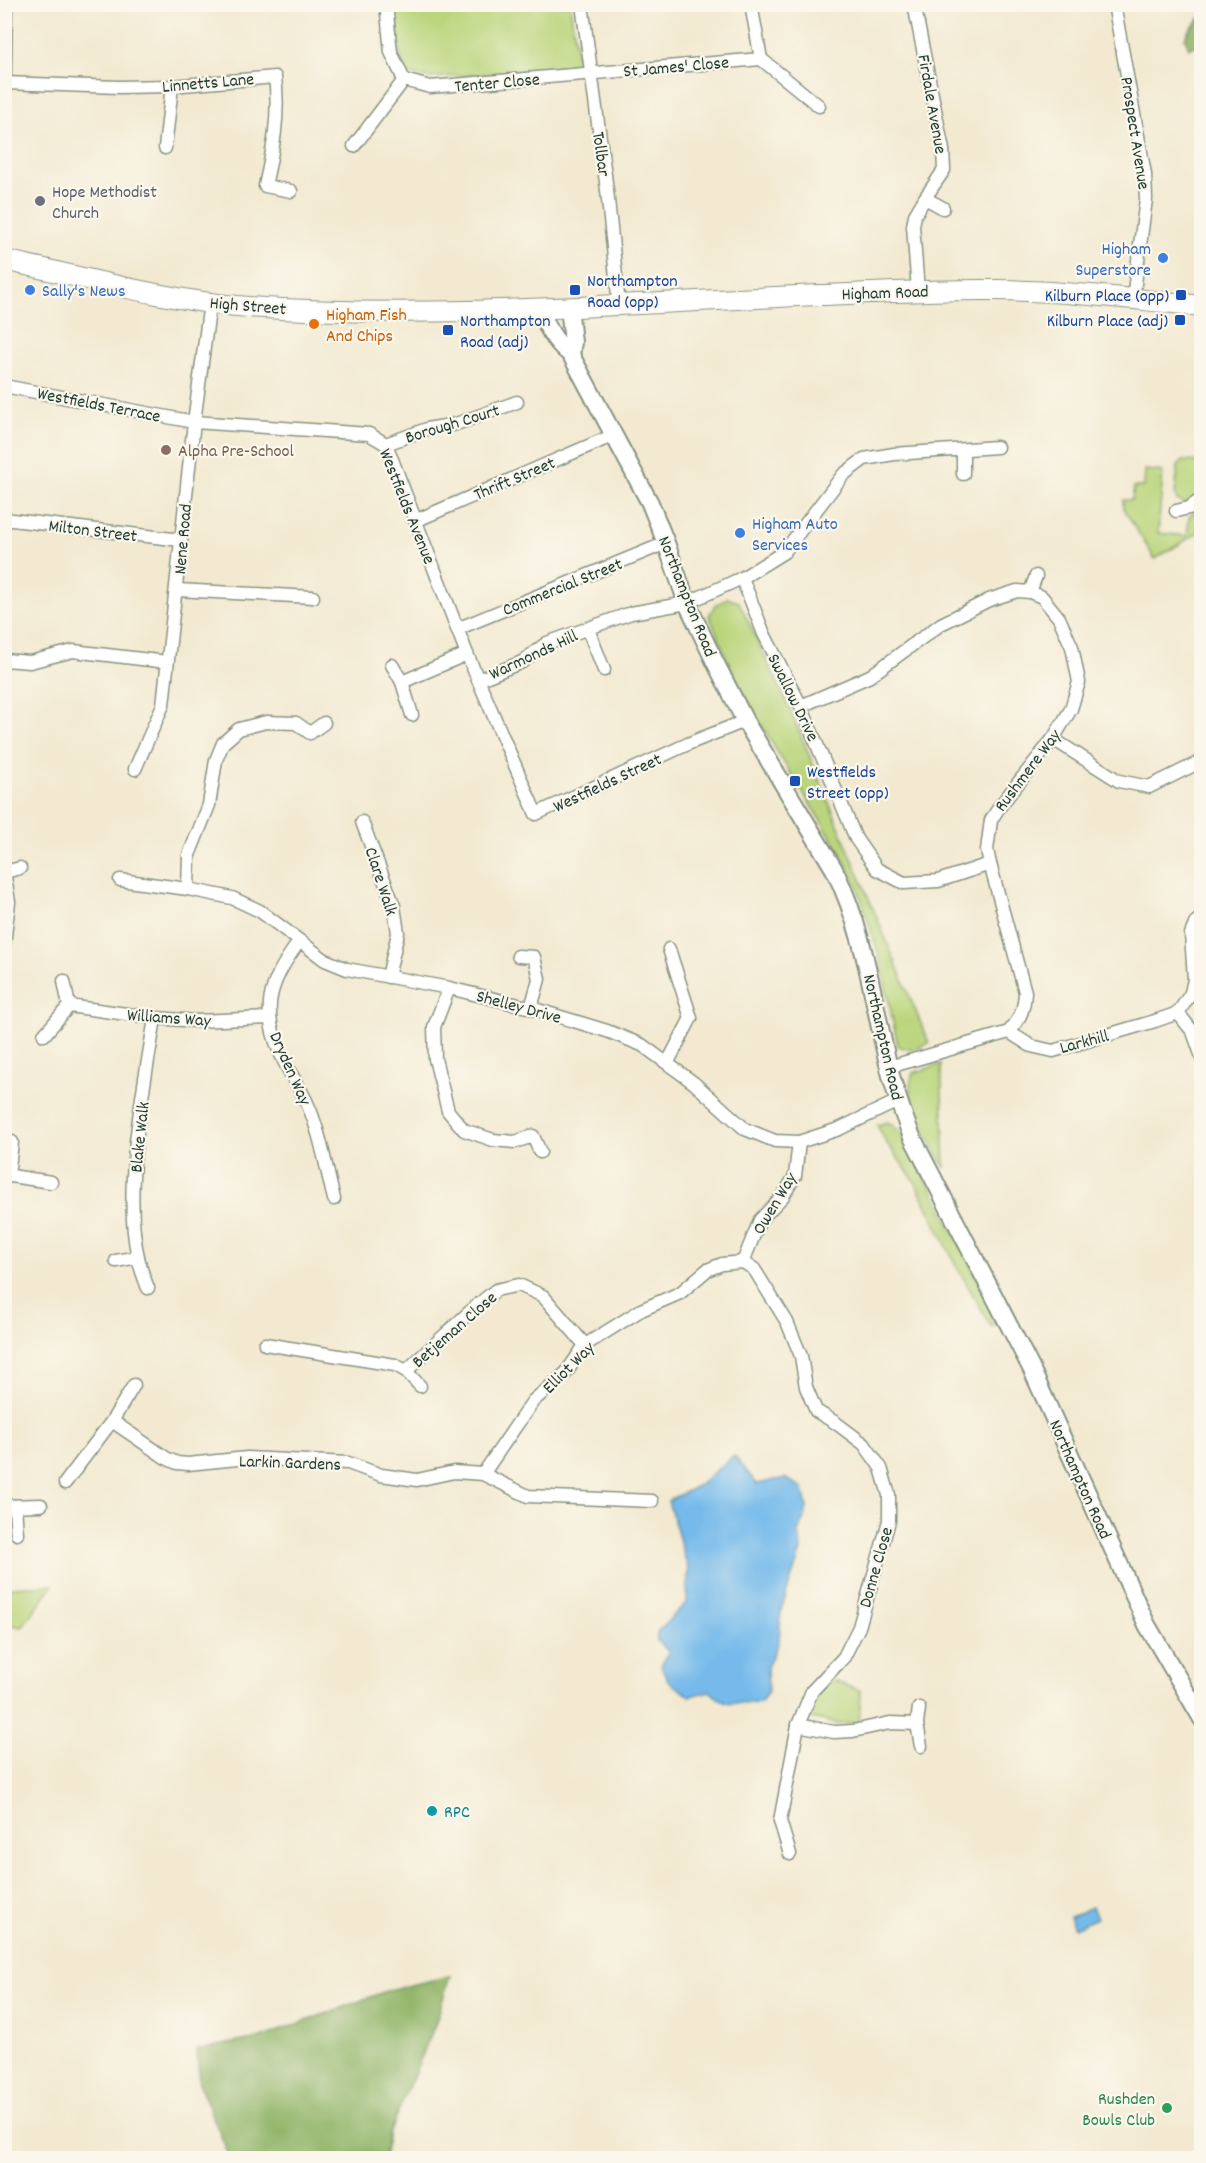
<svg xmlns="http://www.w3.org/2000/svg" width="1206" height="2163" viewBox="0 0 1206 2163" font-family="Dekko,sans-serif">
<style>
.green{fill:#bad57b;stroke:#6c8958;stroke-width:1.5}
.forest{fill:#93b66b;stroke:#597a50;stroke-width:1.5}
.water{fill:#75baeb;stroke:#4a7c90;stroke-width:1.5}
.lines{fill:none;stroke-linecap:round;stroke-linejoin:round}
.stream{stroke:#75baeb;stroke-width:4}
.minor-casing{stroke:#889382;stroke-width:15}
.secondary-casing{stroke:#889382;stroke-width:20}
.primary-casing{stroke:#889382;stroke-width:22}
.minor{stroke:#fff;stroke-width:12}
.secondary{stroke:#fff;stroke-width:16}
.primary{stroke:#fff;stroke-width:20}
.worship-dot{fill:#6b7280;stroke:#fbf7ec;stroke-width:2}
.shop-dot{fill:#3f7fe0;stroke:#fbf7ec;stroke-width:2}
.transit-dot{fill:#1a4fb4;stroke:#fbf7ec;stroke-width:2}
.food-dot{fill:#e8710a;stroke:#fbf7ec;stroke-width:2}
.education-dot{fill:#8d6e63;stroke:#fbf7ec;stroke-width:2}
.culture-dot{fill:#0f9aa8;stroke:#fbf7ec;stroke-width:2}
.leisure-dot{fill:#2e9e5b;stroke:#fbf7ec;stroke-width:2}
.labels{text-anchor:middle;stroke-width:4.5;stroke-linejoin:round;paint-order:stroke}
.street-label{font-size:18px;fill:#1f3d34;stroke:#fbf7ec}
.worship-label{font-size:18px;fill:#5b616d;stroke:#fbf7ec;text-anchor:start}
.shop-label{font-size:18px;fill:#366cbe;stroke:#fbf7ec;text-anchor:start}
.transit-label{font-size:18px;fill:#164399;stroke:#fbf7ec;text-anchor:start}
.food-label{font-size:18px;fill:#c56008;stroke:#fbf7ec;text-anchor:start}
.education-label{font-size:18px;fill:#785e54;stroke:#fbf7ec;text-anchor:start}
.culture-label{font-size:18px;fill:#0d838f;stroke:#fbf7ec;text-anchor:start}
.leisure-label{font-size:18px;fill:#27864d;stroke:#fbf7ec;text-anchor:end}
</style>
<rect width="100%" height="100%" fill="#fbf7ec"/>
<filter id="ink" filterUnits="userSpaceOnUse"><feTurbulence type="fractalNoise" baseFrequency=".0167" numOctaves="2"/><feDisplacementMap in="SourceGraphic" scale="12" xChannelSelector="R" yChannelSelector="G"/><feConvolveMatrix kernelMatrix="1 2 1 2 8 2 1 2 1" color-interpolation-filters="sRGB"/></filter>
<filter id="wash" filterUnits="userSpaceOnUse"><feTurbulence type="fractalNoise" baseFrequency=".008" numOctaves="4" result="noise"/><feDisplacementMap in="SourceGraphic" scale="24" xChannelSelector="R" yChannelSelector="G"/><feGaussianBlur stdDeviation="1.35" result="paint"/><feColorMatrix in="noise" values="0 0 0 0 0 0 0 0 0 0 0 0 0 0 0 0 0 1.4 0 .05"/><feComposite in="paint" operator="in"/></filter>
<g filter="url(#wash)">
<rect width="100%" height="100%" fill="#f2e9d0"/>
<g class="green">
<path d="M394 5H570L579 67 431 78 408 74 399 52Z"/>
<path d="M1183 461 1201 462V493L1185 504 1177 500 1175 496 1178 465Z"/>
<path d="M1145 470 1163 472 1158 533 1187 536 1189 517 1201 506V531L1155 559 1123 508V500H1132L1134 487H1144Z"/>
<path d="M727 598 739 602 790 709 929 1043 911 1050 898 1046 879 955 857 886 840 851 779 755 735 677 709 615 715 606Z"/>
<path d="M941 1064 945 1168C931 1143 901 1101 913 1073Z"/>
<path d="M888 1122 902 1133 910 1151 932 1189 1000 1323 991 1326 957 1267 914 1180 886 1142 877 1125Z"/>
<path d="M53 1585 22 1627 5 1624V1596H6L11 1587Z"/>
<path d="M834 1681 861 1691 859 1723 838 1724 808 1717V1706L824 1684Z"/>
</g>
<g class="forest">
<path d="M1201 17V44L1189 48 1185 38 1189 30Z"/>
<path d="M450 1976 435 2025 389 2133 384 2158H230L200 2086 197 2050 263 2037 389 1990Z"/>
</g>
<g class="water">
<path d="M734 1456 757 1484 785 1478 803 1488 807 1508 799 1533 801 1550 781 1610 779 1642 767 1667 768 1691 761 1702C739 1703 726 1708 710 1691L690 1696 669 1682 661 1666 669 1652 657 1641V1632L687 1602 688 1568 668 1501 697 1486Z"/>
<path d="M1092 1907 1097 1918 1074 1928 1070 1917Z"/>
</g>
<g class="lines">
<path class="stream" d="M4 2157 8 2158"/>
</g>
</g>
<g filter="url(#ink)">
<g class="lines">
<defs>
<g id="minor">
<path d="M386 4 391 52 404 80 430 87 761 59 751 4"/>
<path d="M582 4 607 190 619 305"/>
<path d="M914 4 943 150 944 170 925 198 915 215 913 226 918 291"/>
<path d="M1114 4 1145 174 1146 199 1133 299"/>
<path d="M761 59 819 106"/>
<path d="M4 83 119 87 172 86 275 77C280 115 273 150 265 186L291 191"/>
<path d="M4 130 6 4"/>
<path d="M354 146 404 80"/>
<path d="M165 148 172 86"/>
<path d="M925 198 943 208"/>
<path d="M4 386 194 422 369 434 386 444 467 654 536 814 690 743 745 721"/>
<path d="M386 444 427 429 456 424 517 402"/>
<path d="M963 450V474"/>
<path d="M1176 511 1189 508 1202 499"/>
<path d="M4 519 181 540"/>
<path d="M415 521 614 435"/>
<path d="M742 578 764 634 801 706 856 839 877 869 904 883 938 881 990 864"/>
<path d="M177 590 313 597"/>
<path d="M1030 592 1036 576"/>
<path d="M457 629 666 543"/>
<path d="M588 629 604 670"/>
<path d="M4 660 30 662 73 651 167 662"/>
<path d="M392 665 402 682 412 715"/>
<path d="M478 680 522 662 547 643 631 613 687 603 742 578 784 552 843 475 864 459 894 454 997 447"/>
<path d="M402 682 467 654"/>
<path d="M801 706 870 676 941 624 989 600 1017 591 1030 592 1042 597 1059 618 1072 647 1079 682 1071 709 1053 739 1000 806 991 820 987 850 990 864 1025 992C1024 1010 1021 1017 1009 1032"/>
<path d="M1053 739 1119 781 1149 787 1202 761"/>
<path d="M135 769 163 705 194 422 210 303"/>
<path d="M362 822 394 906 398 933 388 977"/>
<path d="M4 871 9 902 4 944"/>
<path d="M5 872 20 868"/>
<path d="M120 880 188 889 232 898 260 911 325 960 347 969 449 988 531 1008 607 1031 642 1045 694 1083 745 1129 775 1141 799 1142 839 1129 898 1101"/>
<path d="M188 889 189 855 209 805 216 760 223 743 239 729 266 722 296 723 310 733 324 723"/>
<path d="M299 942C267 984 260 1012 284 1061 291 1076 302 1090 308 1105 321 1135 326 1168 334 1199"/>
<path d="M518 956 534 957 539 979 531 1008"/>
<path d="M449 988 434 1027 435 1059 448 1111 464 1130 493 1140 515 1142 533 1136 540 1152"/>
<path d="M69 1006 155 1018 197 1021 270 1018"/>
<path d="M1178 1013 1193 1032 1202 1057"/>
<path d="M44 1035 69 1006 64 981"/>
<path d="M668 1062 691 1018 669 949"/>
<path d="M889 1067 1009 1032 1031 1046 1053 1051 1155 1021 1178 1013 1191 993 1194 979 1191 934 1196 922 1202 917"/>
<path d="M4 1175 51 1182"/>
<path d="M8 1176 12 1142"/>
<path d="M116 1261 138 1257"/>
<path d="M743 1262 754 1269 787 1322 801 1356 806 1387 816 1411 836 1423 864 1444 881 1468 889 1495V1521L859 1627 844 1657 812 1691 798 1725 780 1821 790 1854"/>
<path d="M743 1262 760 1220 783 1196 795 1176 799 1142"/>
<path d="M148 1288C144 1278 140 1267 138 1257 122 1187 144 1089 155 1018"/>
<path d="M265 1344 395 1365 406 1371 474 1308 496 1290 519 1285 543 1296 585 1345"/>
<path d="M406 1371 420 1386"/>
<path d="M112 1421 166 1458 177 1463 188 1464 247 1458 348 1463 381 1475 417 1480 454 1472 483 1474 528 1496 652 1501"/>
<path d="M483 1474 533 1401 566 1373 585 1345 641 1310 680 1293 707 1270 722 1264 743 1262"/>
<path d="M65 1483 112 1421 134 1385"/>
<path d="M4 1506 41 1505"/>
<path d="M15 1506 17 1534"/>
<path d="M919 1708 917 1724 921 1746"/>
<path d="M798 1725 834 1732 853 1731 890 1723 917 1724"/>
</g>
<g id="secondary">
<path d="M569 307 573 342 571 355"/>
<path d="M542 308C545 328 556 343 571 355L650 503 666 543 687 603 715 662 745 721 834 869C866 935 872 998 889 1068 895 1092 903 1114 912 1137L1031 1368 1147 1625 1202 1719"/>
</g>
<path id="primary" d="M4 260C83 277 168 301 248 307 439 320 630 303 821 295 880 293 938 289 997 290 1065 291 1134 299 1202 306"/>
</defs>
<use href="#minor" class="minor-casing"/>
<use href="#secondary" class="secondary-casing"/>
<use href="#primary" class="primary-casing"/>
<use href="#minor" class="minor"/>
<use href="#secondary" class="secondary"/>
<use href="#primary" class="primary"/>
</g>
</g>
<circle class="worship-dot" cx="40" cy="201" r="6"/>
<g class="shop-dot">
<circle cx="1163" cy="258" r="6"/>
<circle cx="30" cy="290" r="6"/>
<circle cx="740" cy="533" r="6"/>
</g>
<g class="transit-dot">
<rect x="569" y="284" width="12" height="12" rx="3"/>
<rect x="1175" y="289" width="12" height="12" rx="3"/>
<rect x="1174" y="314" width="12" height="12" rx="3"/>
<rect x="442" y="324" width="12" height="12" rx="3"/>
<rect x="789" y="775" width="12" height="12" rx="3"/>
</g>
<circle class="food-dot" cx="314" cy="324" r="6"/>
<circle class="education-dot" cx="166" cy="450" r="6"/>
<circle class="culture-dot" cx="432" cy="1811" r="6"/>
<circle class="leisure-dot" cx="1167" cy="2108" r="6"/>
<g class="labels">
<g class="street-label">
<text transform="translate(676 66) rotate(-5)" y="6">St James' Close</text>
<text transform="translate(208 82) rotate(-5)" y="6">Linnetts Lane</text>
<text transform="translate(497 82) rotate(-5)" y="6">Tenter Close</text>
<text transform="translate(933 104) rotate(80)" y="6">Firdale Avenue</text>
<text transform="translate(1136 133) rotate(81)" y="6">Prospect Avenue</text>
<text transform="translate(602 154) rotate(82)" y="6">Tollbar</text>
<text transform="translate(885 292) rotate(-2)" y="6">Higham Road</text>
<text transform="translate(248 305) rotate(5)" y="6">High Street</text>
<text transform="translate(99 404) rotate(11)" y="6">Westfields Terrace</text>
<text transform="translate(452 423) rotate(-17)" y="6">Borough Court</text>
<text transform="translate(514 478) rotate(-23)" y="6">Thrift Street</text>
<text transform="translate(408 506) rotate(68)" y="6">Westfields Avenue</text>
<text transform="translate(93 530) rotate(7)" y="6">Milton Street</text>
<text transform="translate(182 539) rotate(-85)" y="6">Nene Road</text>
<text transform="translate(562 586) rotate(-22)" y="6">Commercial Street</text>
<text transform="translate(688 596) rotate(68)" y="6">Northampton Road</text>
<text transform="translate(533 654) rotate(-25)" y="6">Warmonds Hill</text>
<text transform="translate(794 697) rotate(64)" y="6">Swallow Drive</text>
<text transform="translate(1027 770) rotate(-53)" y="6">Rushmere Way</text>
<text transform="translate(607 782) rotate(-25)" y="6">Westfields Street</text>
<text transform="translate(382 881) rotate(72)" y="6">Clare Walk</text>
<text transform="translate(519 1006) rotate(15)" y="6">Shelley Drive</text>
<text transform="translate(169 1017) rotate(4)" y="6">Williams Way</text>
<text transform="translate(884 1037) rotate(77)" y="6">Northampton Road</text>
<text transform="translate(1084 1041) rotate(-15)" y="6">Larkhill</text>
<text transform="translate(291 1068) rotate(66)" y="6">Dryden Way</text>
<text transform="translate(139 1137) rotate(-84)" y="6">Blake Walk</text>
<text transform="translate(774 1203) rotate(-59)" y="6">Owen Way</text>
<text transform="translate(454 1329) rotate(-41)" y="6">Betjeman Close</text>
<text transform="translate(568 1367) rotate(-45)" y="6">Elliot Way</text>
<text transform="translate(290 1462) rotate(2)" y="6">Larkin Gardens</text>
<text transform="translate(1081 1479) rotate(66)" y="6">Northampton Road</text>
<text transform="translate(875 1567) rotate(-74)" y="6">Donne Close</text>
</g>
<g class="worship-label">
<text x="52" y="197">Hope Methodist<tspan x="52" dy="21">Church</tspan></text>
</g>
<g class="shop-label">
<text x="1151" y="254" text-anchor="end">Higham<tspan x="1151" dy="21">Superstore</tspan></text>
<text x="42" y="296">Sally's News</text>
<text x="752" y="529">Higham Auto<tspan x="752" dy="21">Services</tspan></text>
</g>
<g class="transit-label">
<text x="587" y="286">Northampton<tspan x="587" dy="21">Road (opp)</tspan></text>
<text x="1169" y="301" text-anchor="end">Kilburn Place (opp)</text>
<text x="460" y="326">Northampton<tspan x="460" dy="21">Road (adj)</tspan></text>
<text x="1168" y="326" text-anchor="end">Kilburn Place (adj)</text>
<text x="807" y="777">Westfields<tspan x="807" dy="21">Street (opp)</tspan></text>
</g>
<g class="food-label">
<text x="326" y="320">Higham Fish<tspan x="326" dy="21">And Chips</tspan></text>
</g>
<g class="education-label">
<text x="178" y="456">Alpha Pre-School</text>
</g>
<g class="culture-label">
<text x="444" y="1817">RPC</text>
</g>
<g class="leisure-label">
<text x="1155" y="2104">Rushden<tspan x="1155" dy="21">Bowls Club</tspan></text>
</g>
</g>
<rect width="1206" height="2163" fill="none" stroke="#fbf7ec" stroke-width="24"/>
</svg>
